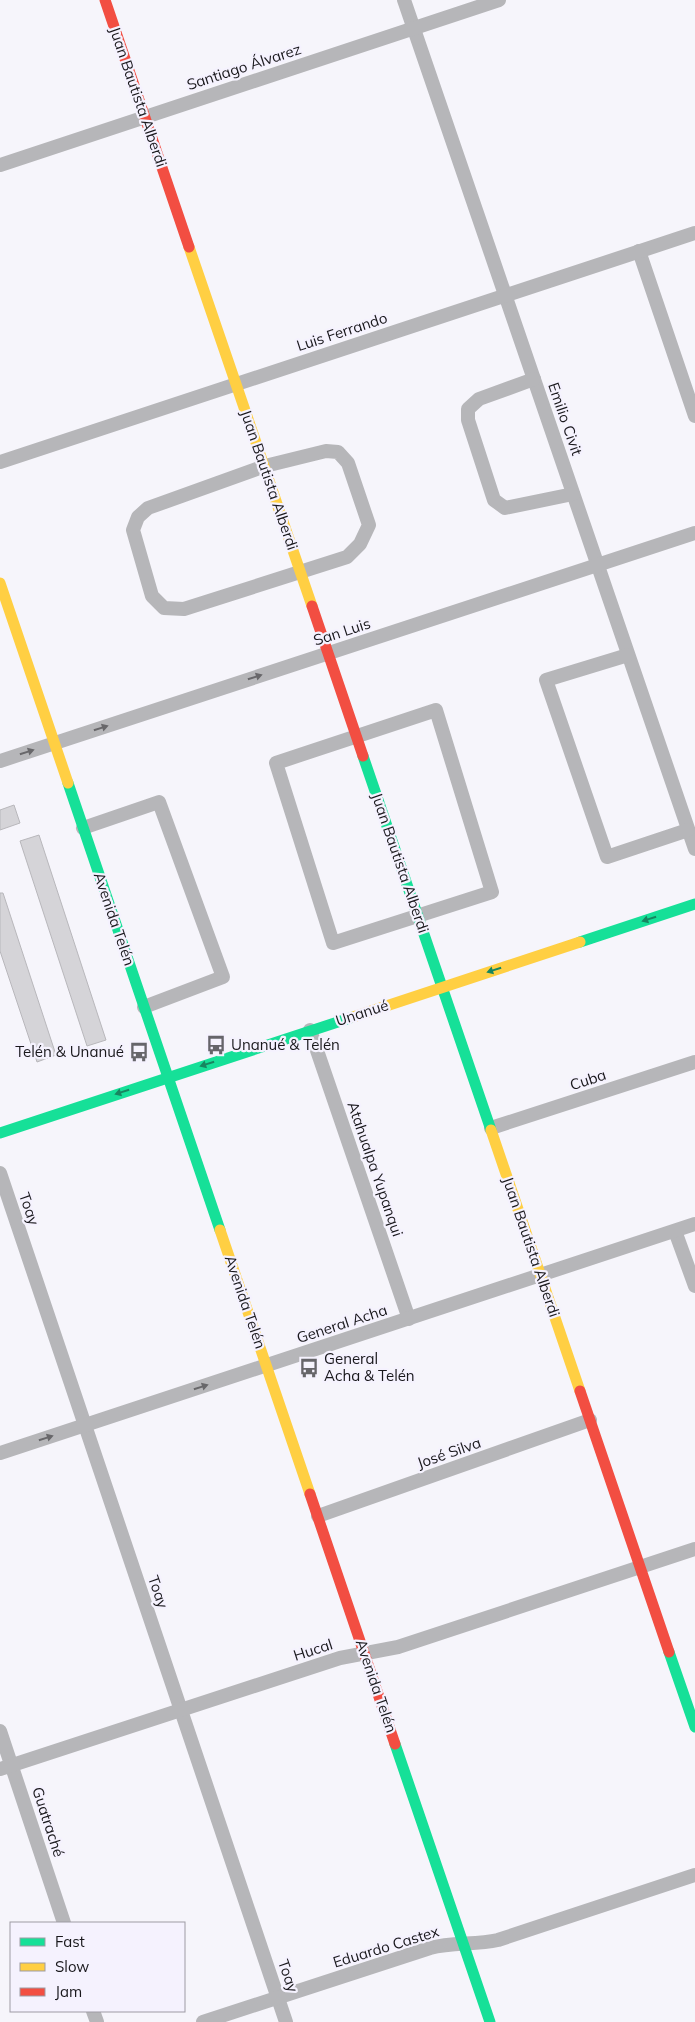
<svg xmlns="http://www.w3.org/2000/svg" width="695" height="2022" viewBox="0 0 695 2022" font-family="Mulish,sans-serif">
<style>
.building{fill:#d5d4d8;stroke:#b8b7bb}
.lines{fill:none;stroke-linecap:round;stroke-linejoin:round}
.street{stroke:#b6b6b9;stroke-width:14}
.fast{stroke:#16e098;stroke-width:11}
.slow{stroke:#ffcf43;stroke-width:11}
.jam{stroke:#f24e42;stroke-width:11}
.oneway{fill:#68676a}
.oneway2{fill:#178660}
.labels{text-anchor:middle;stroke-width:4.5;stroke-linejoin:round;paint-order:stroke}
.street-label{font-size:15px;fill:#19181c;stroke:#f5f2fe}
.poi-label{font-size:15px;fill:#19181c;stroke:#f5f2fe;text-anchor:start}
</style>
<rect width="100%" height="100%" fill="#f6f5fb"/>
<g class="building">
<path d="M14 805 20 823 0 830V810Z"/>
<path d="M39 835 106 1040 87 1046 20 841Z"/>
<path d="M0 893H3L56 1055 37 1062 0 951Z"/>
</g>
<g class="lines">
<g class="street">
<path d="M404 0 695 849"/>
<path d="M0 165 499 0"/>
<path d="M639 251 695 416"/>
<path d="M534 379 479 399 468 409V420L494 500 505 508 573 494"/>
<path d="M326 451 338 452 348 463 369 525 360 544 347 557 184 609 164 608 152 596 133 530 138 517 148 508 265 466Z"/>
<path d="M0 462 695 233"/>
<path d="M628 655 546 680 607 857 688 830"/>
<path d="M436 710 492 892 333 943 276 763Z"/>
<path d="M0 761 695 533"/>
<path d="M83 828 159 802 223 977 144 1007"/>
<path d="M310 1030 409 1319"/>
<path d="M491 1128 695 1062"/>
<path d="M0 1173 286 2022"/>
<path d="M675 1231 695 1286"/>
<path d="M0 1453 695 1224"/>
<path d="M318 1516 590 1420"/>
<path d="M0 1731 64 1923"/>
<path d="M0 1769 340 1658 398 1647 695 1549"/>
<path d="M93 2011 97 2022"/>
<path d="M203 2022 430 1948C452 1942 475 1945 498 1940L695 1875"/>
</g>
<g class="fast">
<path d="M363 756 491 1130"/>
<path d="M68 783 220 1230"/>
<path d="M580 942 695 904"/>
<path d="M0 1133 353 1017"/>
<path d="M669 1652 695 1727"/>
<path d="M395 1744 490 2022"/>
</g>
<g class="slow">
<path d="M189 247 312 606"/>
<path d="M0 583 68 783"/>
<path d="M353 1017 580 942"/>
<path d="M491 1130 580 1391"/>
<path d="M220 1230 310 1494"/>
</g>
<g class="jam">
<path d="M105 0 189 247"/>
<path d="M312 606 363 756"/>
<path d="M580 1391 669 1652"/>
<path d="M310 1494 395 1744"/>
</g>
</g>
<defs><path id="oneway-solid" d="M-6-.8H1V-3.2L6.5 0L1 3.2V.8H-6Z" transform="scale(1.25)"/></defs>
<g class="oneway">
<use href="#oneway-solid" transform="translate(255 677) rotate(-18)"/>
<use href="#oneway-solid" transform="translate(101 728) rotate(-18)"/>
<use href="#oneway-solid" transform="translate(27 752) rotate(-18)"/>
<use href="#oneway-solid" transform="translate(201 1387) rotate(-18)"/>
<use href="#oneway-solid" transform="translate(46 1438) rotate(-18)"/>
</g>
<g class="oneway2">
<use href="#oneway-solid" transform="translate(649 919) rotate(162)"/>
<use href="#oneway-solid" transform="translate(494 970) rotate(162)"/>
<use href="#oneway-solid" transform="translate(207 1064) rotate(162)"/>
<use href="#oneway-solid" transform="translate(122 1092) rotate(162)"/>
</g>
<defs>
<symbol id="bus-bare" viewBox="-9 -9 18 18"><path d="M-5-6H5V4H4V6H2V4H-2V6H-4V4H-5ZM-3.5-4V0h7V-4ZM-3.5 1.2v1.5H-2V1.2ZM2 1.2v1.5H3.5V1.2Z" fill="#66656a" stroke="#f5f2fe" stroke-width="2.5" paint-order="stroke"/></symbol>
</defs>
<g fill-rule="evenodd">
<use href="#bus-bare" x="202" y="1031" width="28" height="28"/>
<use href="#bus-bare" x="125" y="1038" width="28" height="28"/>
<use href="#bus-bare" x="295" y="1354" width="28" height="28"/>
</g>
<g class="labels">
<g class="street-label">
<text transform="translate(244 67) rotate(-18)" y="5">Santiago Álvarez</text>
<text transform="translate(138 97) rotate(71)" y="5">Juan Bautista Alberdi</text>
<text transform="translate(342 332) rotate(-18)" y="5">Luis Ferrando</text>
<text transform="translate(565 419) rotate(71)" y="5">Emilio Civit</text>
<text transform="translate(269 480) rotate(71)" y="5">Juan Bautista Alberdi</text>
<text transform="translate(342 632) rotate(-18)" y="5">San Luis</text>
<text transform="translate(400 863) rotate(71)" y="5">Juan Bautista Alberdi</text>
<text transform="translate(114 919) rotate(71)" y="5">Avenida Telén</text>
<text transform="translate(362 1013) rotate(-18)" y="5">Unanué</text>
<text transform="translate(588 1080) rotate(-18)" y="5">Cuba</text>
<text transform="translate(375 1169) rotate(71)" y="5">Atahualpa Yupanqui</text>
<text transform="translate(29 1209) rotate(71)" y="5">Toay</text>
<text transform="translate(531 1247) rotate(71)" y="5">Juan Bautista Alberdi</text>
<text transform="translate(245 1302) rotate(71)" y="5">Avenida Telén</text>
<text transform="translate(342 1324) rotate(-18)" y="5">General Acha</text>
<text transform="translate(449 1453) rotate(-19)" y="5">José Silva</text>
<text transform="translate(158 1592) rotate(71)" y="5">Toay</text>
<text transform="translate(313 1650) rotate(-18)" y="5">Hucal</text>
<text transform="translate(376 1686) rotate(71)" y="5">Avenida Telén</text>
<text transform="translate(48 1822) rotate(72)" y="5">Guatraché</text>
<text transform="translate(386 1947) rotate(-17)" y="5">Eduardo Castex</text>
<text transform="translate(288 1976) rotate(71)" y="5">Toay</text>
</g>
<g class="poi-label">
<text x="231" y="1050">Unanué &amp; Telén</text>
<text x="124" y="1057" text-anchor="end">Telén &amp; Unanué</text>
<text x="324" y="1364">General<tspan x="324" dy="17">Acha &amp; Telén</tspan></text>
</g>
</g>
<rect x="10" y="1922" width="175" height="90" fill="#f5f2fe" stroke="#9d9ba4"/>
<rect x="20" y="1938" width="25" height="8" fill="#16e098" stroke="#9d9ba4"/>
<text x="55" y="1947" font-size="15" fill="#19181c">Fast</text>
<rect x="20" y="1963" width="25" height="8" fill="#ffcf43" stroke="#9d9ba4"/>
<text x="55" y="1972" font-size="15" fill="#19181c">Slow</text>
<rect x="20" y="1988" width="25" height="8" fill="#f24e42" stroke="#9d9ba4"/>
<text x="55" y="1997" font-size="15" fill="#19181c">Jam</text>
</svg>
